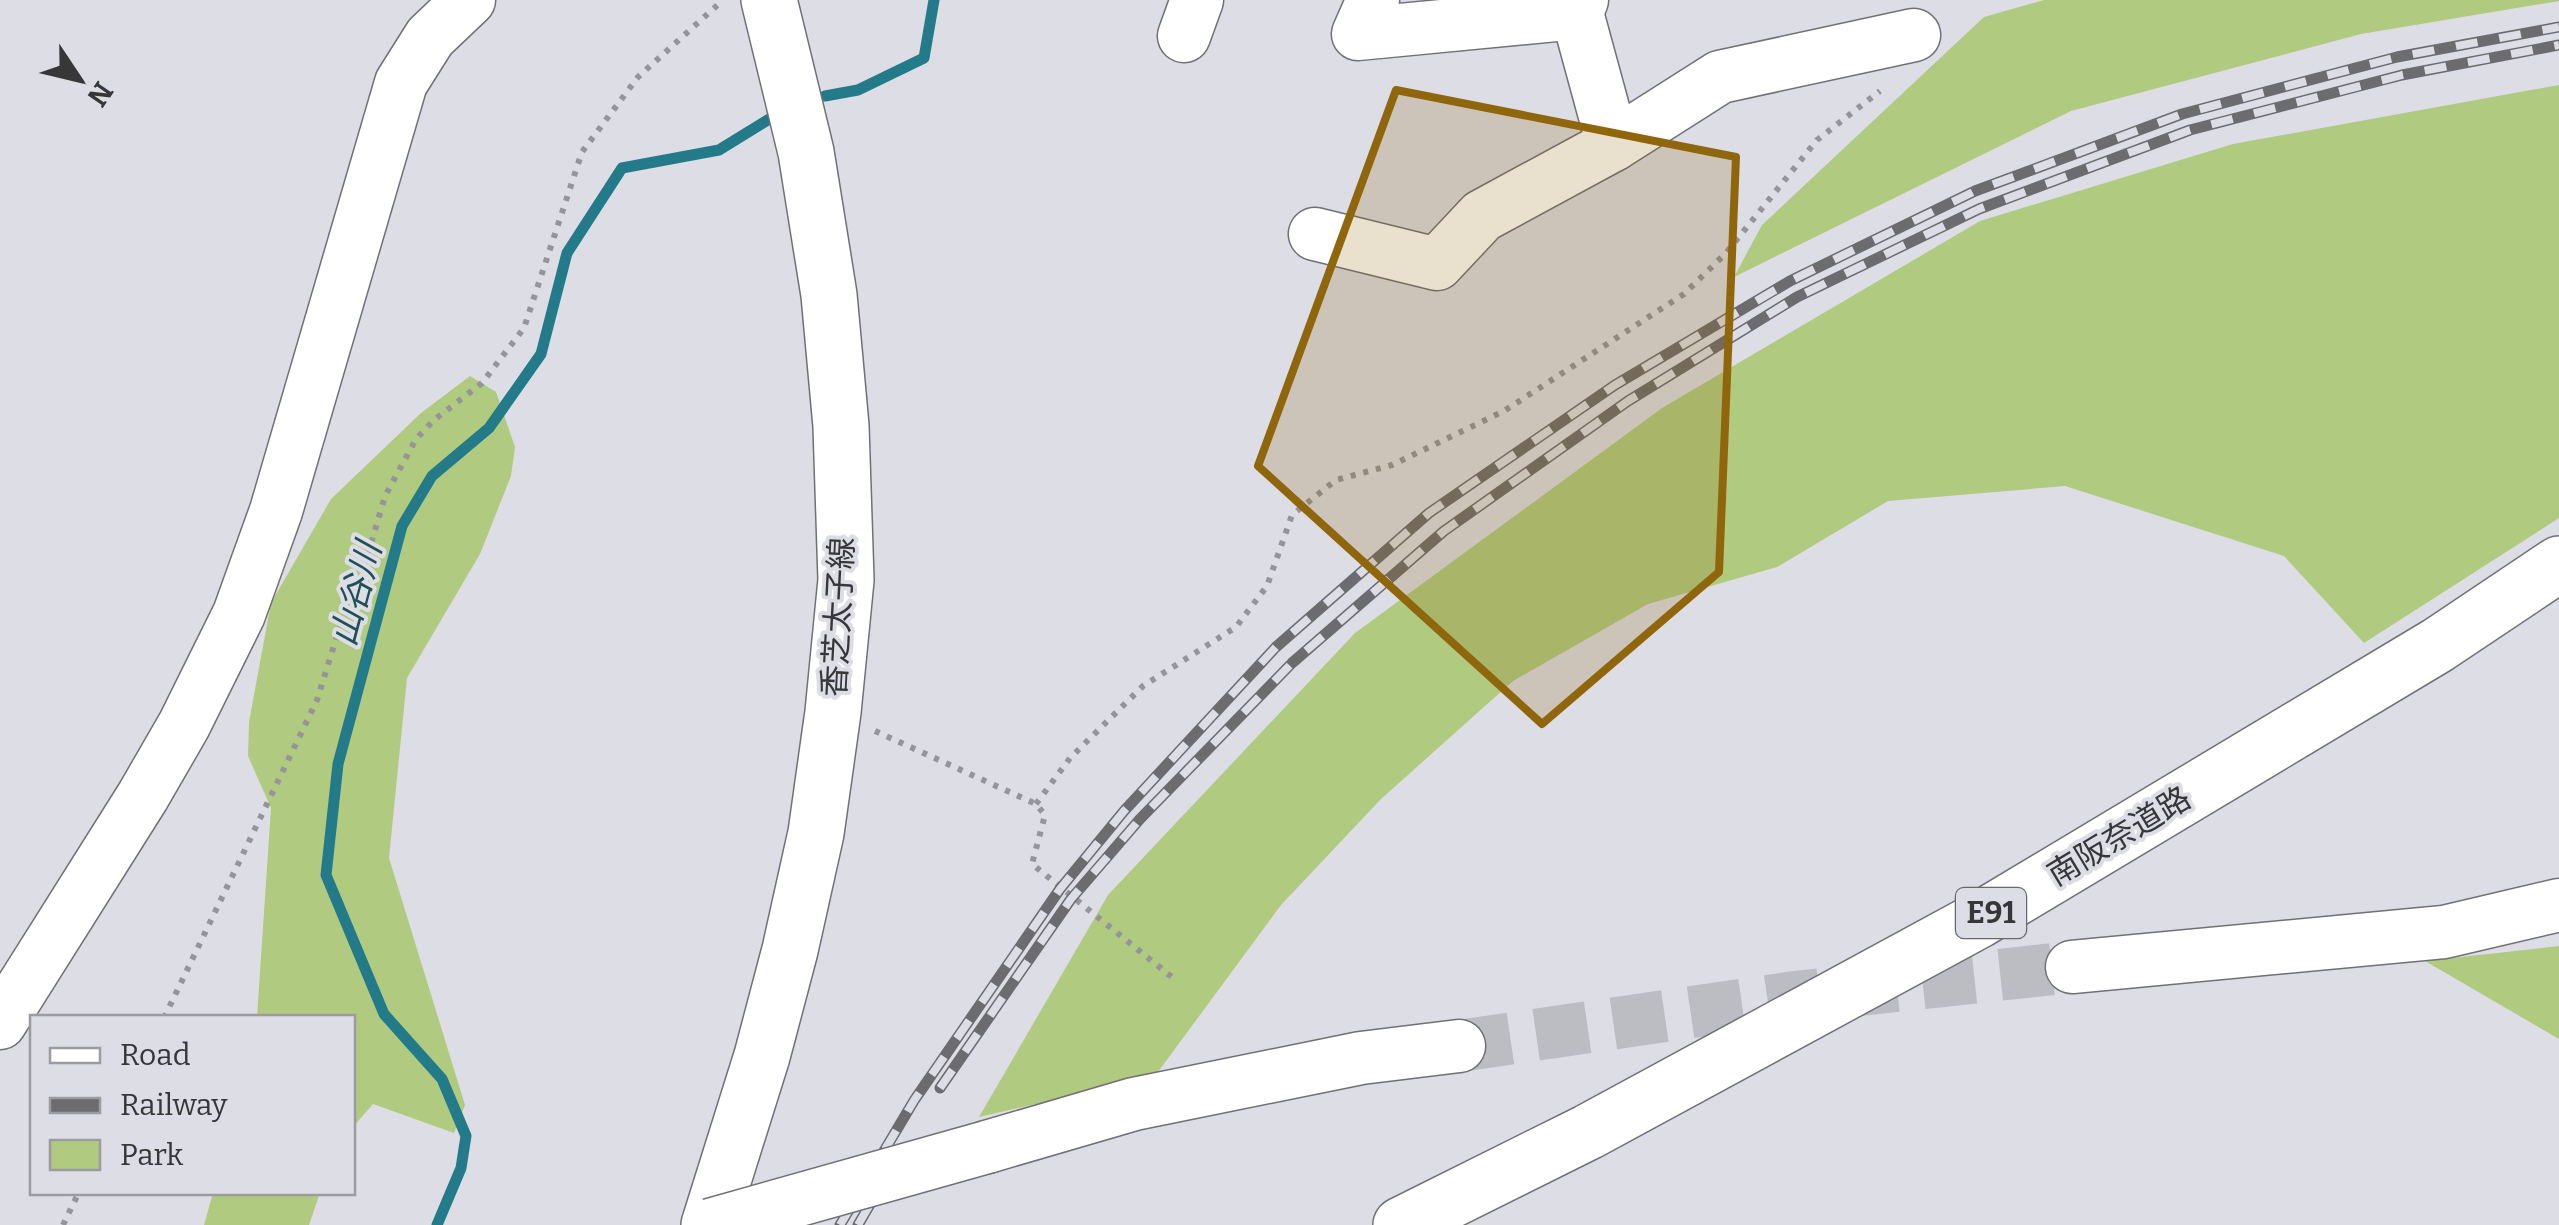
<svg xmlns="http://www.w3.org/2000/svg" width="2559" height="1225" viewBox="0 0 2559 1225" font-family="Bitter,'Noto Sans JP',serif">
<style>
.green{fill:#b0ca80}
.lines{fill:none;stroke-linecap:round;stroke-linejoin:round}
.stream{stroke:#237a88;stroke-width:11}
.minor-tunnel{stroke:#bcbcc3;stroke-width:52;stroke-dasharray:52 26;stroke-linecap:butt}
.minor-casing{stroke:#707077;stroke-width:55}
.major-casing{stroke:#707077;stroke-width:58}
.highway-casing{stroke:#707077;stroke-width:58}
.path{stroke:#94949a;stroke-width:6;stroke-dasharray:5 8;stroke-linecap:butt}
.minor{stroke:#fff;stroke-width:52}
.major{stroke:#fff;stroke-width:55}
.highway{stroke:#fff;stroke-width:55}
.rail-casing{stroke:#6c6c70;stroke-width:11}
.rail{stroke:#dddde5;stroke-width:8;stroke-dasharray:22;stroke-linecap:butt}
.minor-bridge-casing{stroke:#707077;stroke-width:55;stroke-linecap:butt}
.minor-bridge{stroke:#fff;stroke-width:52}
.marked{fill:#8f660c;fill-opacity:0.2;stroke:#8f660c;stroke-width:8;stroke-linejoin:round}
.labels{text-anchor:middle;stroke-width:8;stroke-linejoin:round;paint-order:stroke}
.shield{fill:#dddde5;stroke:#69696d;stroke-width:2.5}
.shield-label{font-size:30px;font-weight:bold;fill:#37373a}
.street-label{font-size:32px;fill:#37373a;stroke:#dddde5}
.water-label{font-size:35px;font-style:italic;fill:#204f58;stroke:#dddde5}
</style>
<rect width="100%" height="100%" fill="#dddde5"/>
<g class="green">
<path d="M2044 0H2559V1L2361 34 2071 111 1734 277 1762 225 1984 17Z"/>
<path d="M2559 85V518L2364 643 2284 556 2065 486 1888 501 1777 567 1648 604 1513 681 1381 799 1281 905 1155 1076 979 1117 1108 895 1355 633 1662 408 1980 221 2233 144Z"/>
<path d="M470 376 496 392 515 447 511 476 480 554 407 678 389 858 465 1105 454 1133 373 1104 353 1127 352 1018 257 1017 271 808 248 756 249 722 271 603 331 499 421 413Z"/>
<path d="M2559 946V1039L2425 961Z"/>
<path d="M213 1193V1192L320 1193 309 1225H204Z"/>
</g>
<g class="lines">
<g class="stream">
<path d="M825 96 858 90 924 58 934 0"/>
<path d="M437 1225 461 1168 466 1136 442 1079 384 1014 326 875 338 764 402 526 432 476 489 428 541 354 567 253 622 168 719 150 779 113"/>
</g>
<path class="minor-tunnel" d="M1459 1046 1795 997 2072 967"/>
<defs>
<g id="minor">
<path d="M1373 0 1358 34 1577 13 1582 0"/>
<path d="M1184 36 1197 0"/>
<path d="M1613 145 1720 77 1914 35"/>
<path d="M1315 234 1437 264 1482 216 1613 145 1577 13"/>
<path d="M2072 967 2444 932 2559 905"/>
<path d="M0 1023 143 796 184 725 239 614 276 511 401 83 430 37 469 0"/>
<path d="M987 1147 1134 1104 1361 1058 1459 1046"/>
</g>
<path id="major" d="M709 1225 762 1056 790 950 816 833 833 712 846 580 841 426 829 295 806 152 769 0"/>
<path id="highway" d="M1401 1225 1588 1132 1979 920 2438 645 2559 564"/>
</defs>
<use href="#minor" class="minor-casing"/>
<use href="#major" class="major-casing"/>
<use href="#highway" class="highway-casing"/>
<g class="path">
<path d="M875 731 1036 804 1045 815 1032 864 1173 978"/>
<path d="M1036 804 1070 758 1143 686 1236 627 1267 586 1292 515 1336 480 1392 465 1504 411 1684 294 1726 253 1817 140 1880 91"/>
<path d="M164 1018 317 700 342 620 360 581 385 496 416 439 434 420 482 383 524 328 582 152 638 77 722 1"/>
<path d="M63 1225 79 1192"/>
</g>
<use href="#minor" class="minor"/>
<use href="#major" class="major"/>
<use href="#highway" class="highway"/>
<defs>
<g id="rail">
<path d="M940 1088 1071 899 1140 819 1292 663 1444 531 1628 401 1797 297 1979 209 2190 130 2402 75 2559 45"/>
<path d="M840 1225 915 1099 1060 889 1124 811 1276 647 1429 513 1615 385 1790 281 1975 191 2182 114 2397 57 2559 27"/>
<path d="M858 1225 898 1156"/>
</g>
</defs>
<use href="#rail" class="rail-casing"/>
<use href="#rail" class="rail"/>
<defs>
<path id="minor-bridge" d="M710 1225 987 1147"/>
</defs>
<use href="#minor-bridge" class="minor-bridge-casing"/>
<use href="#minor-bridge" class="minor-bridge"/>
</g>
<path class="marked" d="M1396 90 1736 157 1719 572 1542 724 1258 466Z"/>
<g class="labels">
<rect class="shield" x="1956" y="888" width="70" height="50" rx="8"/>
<g class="shield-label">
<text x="1991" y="923">E91</text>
</g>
<g class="street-label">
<text transform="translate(838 617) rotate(-87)" y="11">香芝太子線</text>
<text transform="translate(2119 836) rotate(-31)" y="11">南阪奈道路</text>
</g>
<g class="water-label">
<text transform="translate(356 594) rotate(-75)" y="12">山谷川</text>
</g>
</g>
<rect x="30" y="1015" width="325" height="180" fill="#dddde5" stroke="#9b9ba1" stroke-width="2.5"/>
<rect x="50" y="1048" width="50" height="15" fill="#ffffff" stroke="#9b9ba1" stroke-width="2.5"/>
<text x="120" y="1065" font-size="30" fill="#37373a">Road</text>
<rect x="50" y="1098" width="50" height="15" fill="#6c6c70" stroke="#9b9ba1" stroke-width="2.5"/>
<text x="120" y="1115" font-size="30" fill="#37373a">Railway</text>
<rect x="50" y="1140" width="50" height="30" fill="#b0ca80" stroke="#9b9ba1" stroke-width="2.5"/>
<text x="120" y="1165" font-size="30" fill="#37373a">Park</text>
<g transform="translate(80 80) rotate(125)" stroke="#dddde5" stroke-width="8" paint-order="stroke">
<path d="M0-8L18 38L0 25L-18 38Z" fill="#37373a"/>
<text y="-15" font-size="28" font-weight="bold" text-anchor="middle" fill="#37373a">N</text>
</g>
</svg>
